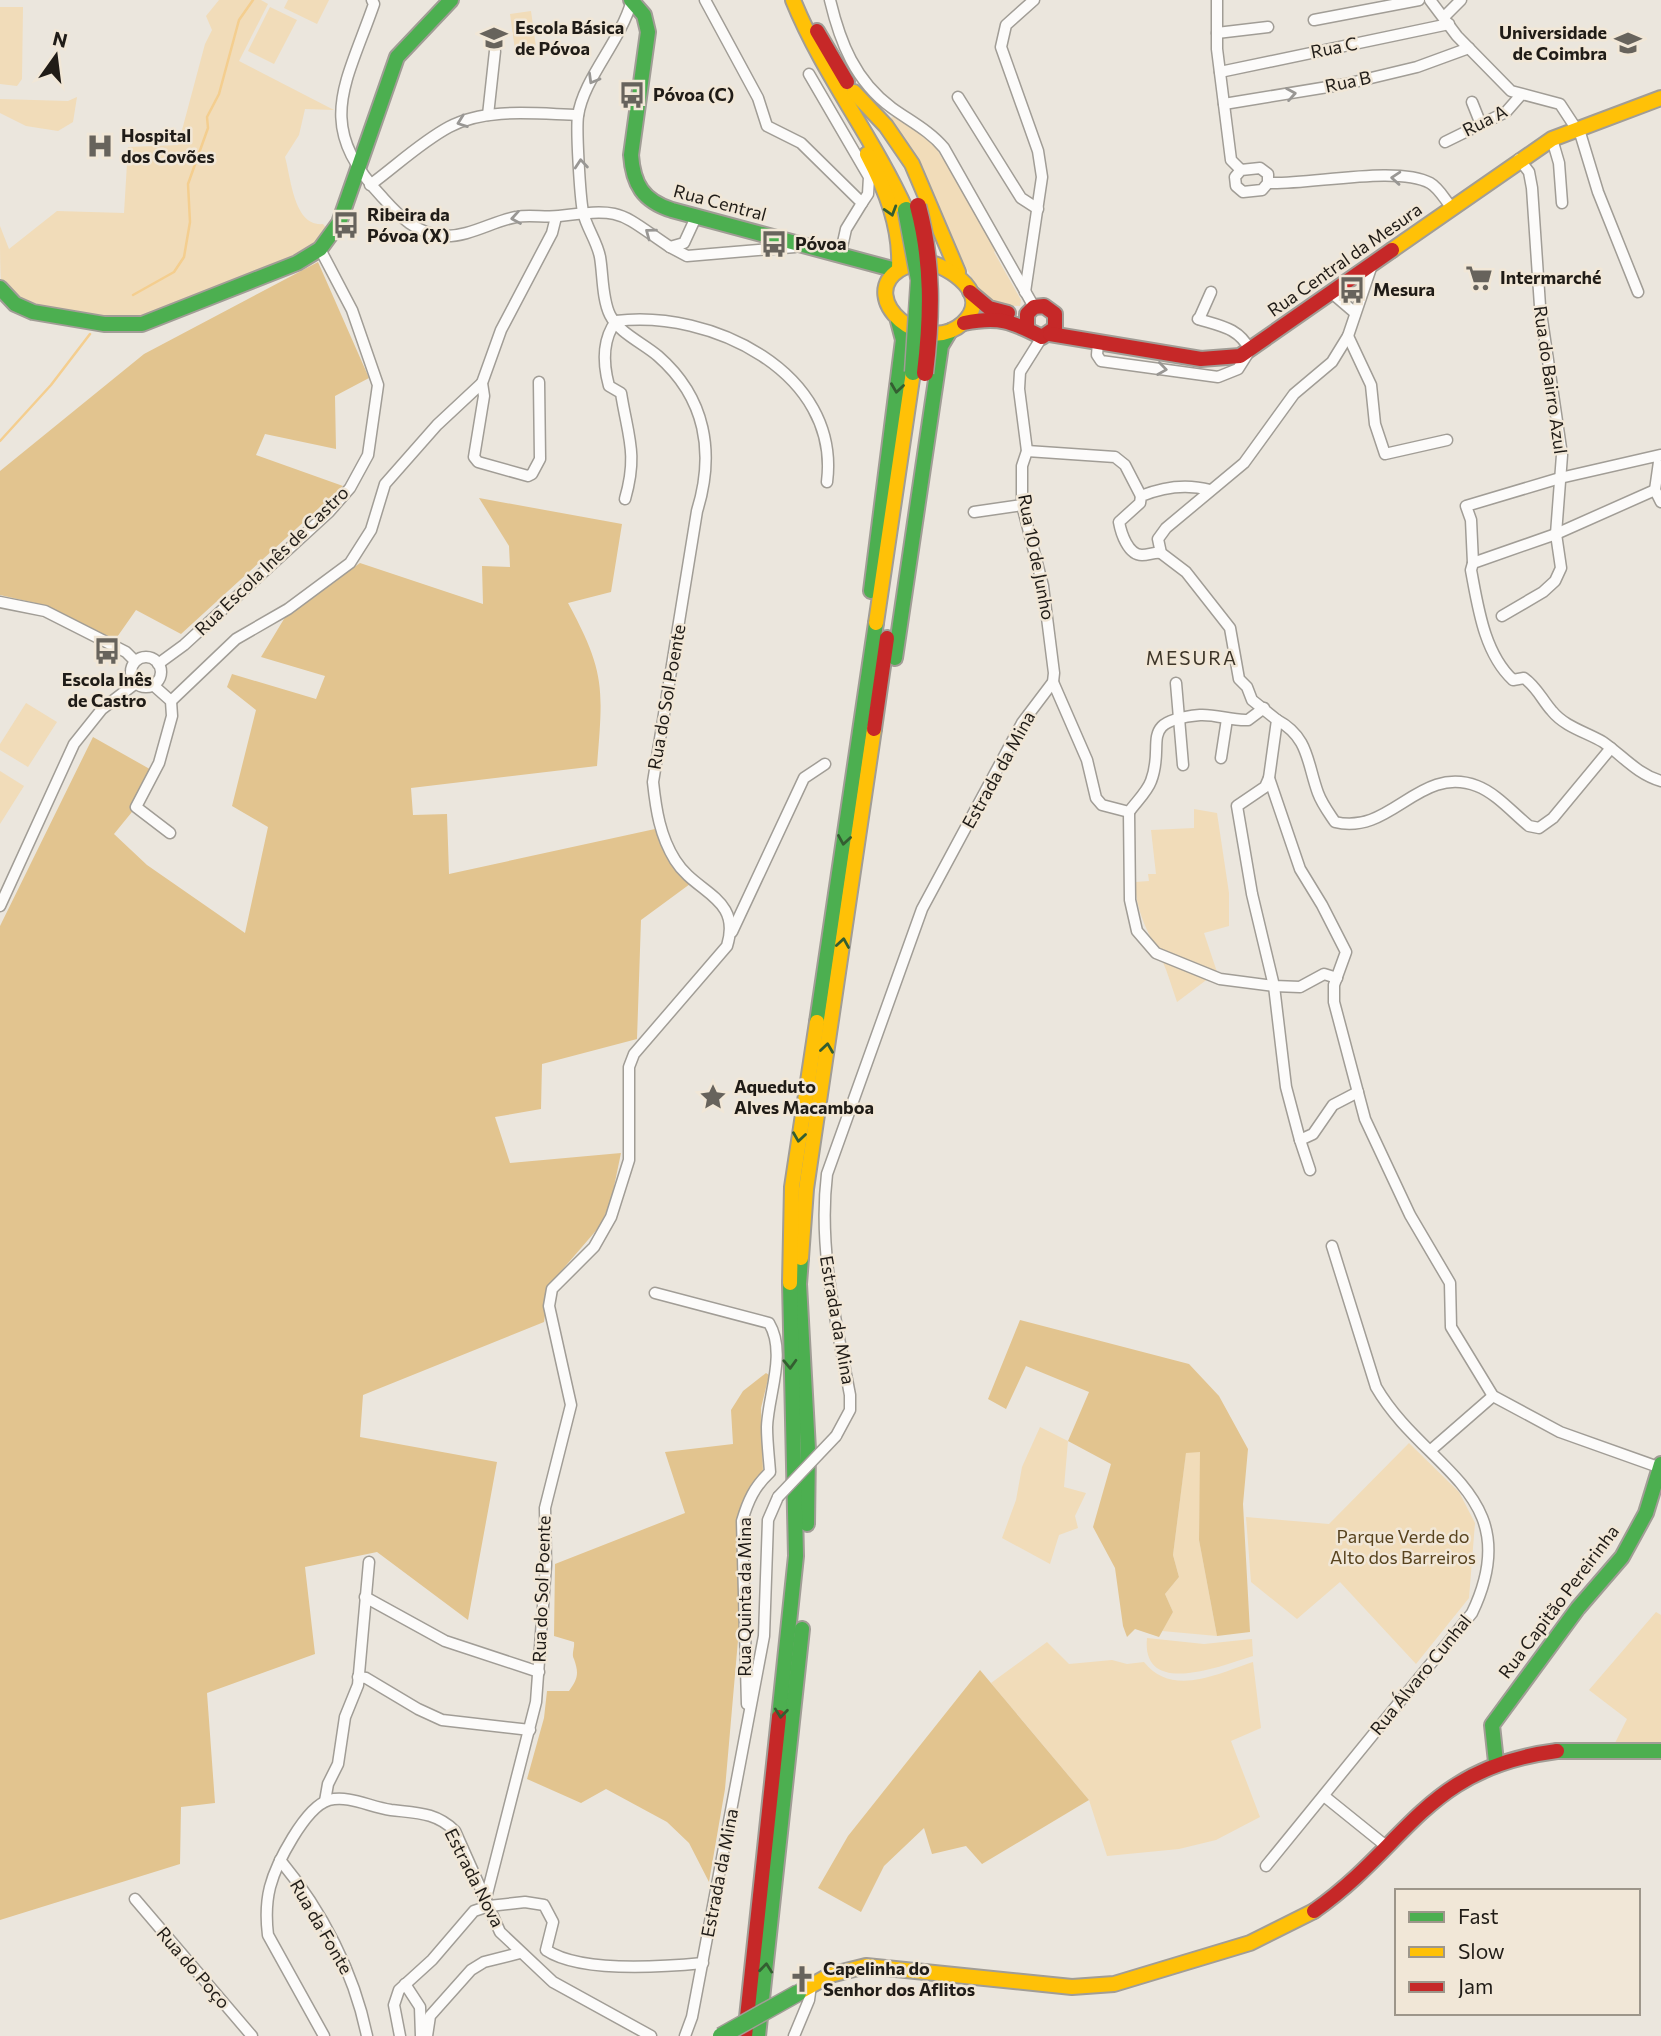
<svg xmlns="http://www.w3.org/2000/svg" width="1661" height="2036" viewBox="0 0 1661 2036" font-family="Commissioner,sans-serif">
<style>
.green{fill:#f1dcb9}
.forest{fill:#e2c48f}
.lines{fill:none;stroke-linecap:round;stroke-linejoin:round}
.stream{stroke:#f4ce8f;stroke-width:2.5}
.street-casing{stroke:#a19d96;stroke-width:13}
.fast-casing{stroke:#a19d96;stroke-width:18}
.slow-casing{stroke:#a19d96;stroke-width:18}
.jam-casing{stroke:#a19d96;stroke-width:18}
.street{stroke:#fcfbfa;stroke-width:10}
.fast{stroke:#4caf50;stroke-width:14}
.slow{stroke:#ffc107;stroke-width:14}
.jam{stroke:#c62828;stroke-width:14}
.street-bridge-casing{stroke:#a19d96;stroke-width:13;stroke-linecap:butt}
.fast-bridge-casing{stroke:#a19d96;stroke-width:19;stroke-linecap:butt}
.jam-bridge-casing{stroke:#a19d96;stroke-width:19;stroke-linecap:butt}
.street-bridge{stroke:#fcfbfa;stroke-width:10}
.fast-bridge{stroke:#4caf50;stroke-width:16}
.jam-bridge{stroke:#c62828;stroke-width:16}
.oneway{stroke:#999794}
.oneway2{stroke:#345e31}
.labels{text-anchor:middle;stroke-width:5;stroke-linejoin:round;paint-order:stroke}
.poi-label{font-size:18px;font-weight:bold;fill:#201c17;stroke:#f1e7d7;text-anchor:start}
.street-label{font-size:18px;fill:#201c17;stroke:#f1e7d7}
.park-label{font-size:18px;fill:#58431e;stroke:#f1e7d7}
.neighbourhood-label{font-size:19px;letter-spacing:2px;fill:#3d3528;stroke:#f1e7d7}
</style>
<rect width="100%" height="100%" fill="#ebe6dd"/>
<g class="green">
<path d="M219 0H261L268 4 239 61 334 110 305 109 299 135 285 157C291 178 294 227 323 224L327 229 317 244 295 257 140 318C107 320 14 318 1 280 0 266 0 242 0 226L9 249 57 211 124 213 128 147 178 145 205 44 212 30 206 16Z"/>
<path d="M288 0H329L317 24 284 8Z"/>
<path d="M0 7H23L22 79 17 86 0 84Z"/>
<path d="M270 7 297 20 274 64 248 51Z"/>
<path d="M531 11 536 47 515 50 510 14Z"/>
<path d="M77 97 73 122 58 131 26 126 0 113V99L68 101Z"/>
<path d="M896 115 932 140 942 158 945 159 996 250 994 252 1021 300 1020 306 996 305 979 292 889 119Z"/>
<path d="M26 703 57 722 28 767 0 750V744Z"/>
<path d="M0 771 24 786 0 824Z"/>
<path d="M1194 809 1217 813 1229 893V926L1204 933 1217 972 1177 1002C1172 988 1168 973 1162 960 1149 933 1136 914 1135 882L1149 881 1148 874H1156L1151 830 1194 828Z"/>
<path d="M1040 1427 1068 1441 1064 1487 1086 1493 1075 1516 1078 1528 1059 1535 1050 1564 1002 1538 1016 1500 1022 1467Z"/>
<path d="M1409 1443 1459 1492 1475 1523 1469 1598 1416 1664 1340 1582 1297 1619 1251 1582 1246 1517 1329 1524Z"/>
<path d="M1186 1452H1201L1199 1540 1217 1636 1162 1631 1173 1612 1165 1594 1179 1577 1173 1555Z"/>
<path d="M1656 1612 1661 1615V1746L1614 1745 1627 1719 1589 1690Z"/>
<path d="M1147 1638 1204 1644 1252 1639 1253 1656C1223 1665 1141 1699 1147 1638Z"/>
<path d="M1047 1642 1069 1664 1112 1660 1127 1664 1144 1662C1172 1698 1219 1673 1253 1662L1261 1728 1231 1741 1260 1817 1216 1840 1179 1849 1107 1856 1089 1800 991 1683Z"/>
</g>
<g class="forest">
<path d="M318 262 369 378 335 396 336 449 265 434 256 455 343 486 181 634 136 610 115 640 35 603 0 595V471L144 354Z"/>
<path d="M479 498 622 524 611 592 568 603C606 673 603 689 597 766L411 788 413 815 447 814 449 874 655 829 690 884 641 920 637 1039 542 1064 541 1109 495 1117 510 1163 621 1153 611 1201 600 1226 550 1284 544 1322 363 1395 360 1437 497 1462 468 1620 377 1552 305 1567 315 1654 207 1693 215 1803 181 1807 180 1864 0 1920V926L93 737 155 772 136 807 114 834 147 865 245 933 268 827 232 806 256 710 227 687 232 674 316 699 325 676 261 657 287 614 360 563 483 604 482 566 510 567 509 546Z"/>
<path d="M1020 1320 1189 1364 1219 1396 1248 1449 1243 1504 1250 1632 1217 1636 1199 1540 1200 1452 1186 1453 1173 1555 1179 1577 1165 1594 1173 1612 1159 1637 1135 1629 1127 1637 1123 1626 1115 1568 1093 1527 1111 1464 1068 1441 1089 1392 1026 1366 1006 1409 988 1399Z"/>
<path d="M766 1373 769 1375 761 1408 763 1473 745 1497 740 1512 741 1606 725 1789 709 1882 689 1843 667 1822 606 1789 581 1803 527 1779 544 1718 547 1691H569C578 1679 579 1673 574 1659 571 1654 575 1648 574 1642L554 1636 555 1564 685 1513 665 1452 733 1444 731 1410 743 1391Z"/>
<path d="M980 1670 1089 1800 982 1864 966 1846 932 1854 924 1828 884 1866 861 1912 818 1888 848 1836Z"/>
</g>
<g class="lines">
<g class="stream">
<path d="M133 295 174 272 184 257 190 222 188 184 208 128 207 117 219 94 239 20 253 0"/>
<path d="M0 441 51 385 90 334"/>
</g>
<defs>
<g id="street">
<path d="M372 0 374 4C345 87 314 125 383 198 400 217 417 234 444 236 469 237 493 221 516 217 530 214 545 218 559 216 624 208 618 212 670 247L684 243 696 217"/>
<path d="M705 0 758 98 767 126 801 143 862 203 846 229 840 256"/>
<path d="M830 0C840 42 855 81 892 108 910 121 930 131 944 148L1034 307"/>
<path d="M1217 0V49L1231 160 1241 170"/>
<path d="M1430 0 1457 36 1511 91 1560 104 1581 136 1598 192 1638 292"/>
<path d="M1444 17 1461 0"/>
<path d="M1314 20 1419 0"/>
<path d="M1217 33 1268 27"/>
<path d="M1220 72 1449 24"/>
<path d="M809 74 869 177 868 194 862 203"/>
<path d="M958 97 1021 198 1038 209"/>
<path d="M1472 102 1480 122"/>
<path d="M1224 104 1346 84 1417 67 1469 48"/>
<path d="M488 115 495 51"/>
<path d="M1552 139 1559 163 1562 203"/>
<path d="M1445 142 1506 112 1520 96"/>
<path d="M1260 168 1268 174V183L1262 190 1243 192 1236 186 1235 177 1241 170Z"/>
<path d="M1268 183C1309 185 1397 165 1430 183 1439 188 1445 200 1452 208"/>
<path d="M370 185C396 166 421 142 449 127 486 107 538 114 578 115"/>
<path d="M670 247 687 256 795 247"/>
<path d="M1372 265 1348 336 1332 362 1294 394 1244 463 1166 528 1158 539 1161 553 1186 572 1230 628 1239 679 1247 687 1252 700 1277 720 1269 778 1300 869 1322 905 1346 952 1334 985V1002L1365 1119 1410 1215 1450 1283 1451 1327 1493 1396 1560 1432 1661 1468"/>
<path d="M1025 292 1042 177 1038 151 1001 47 1006 25 1034 0"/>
<path d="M1333 294 1354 312"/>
<path d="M1199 319 1211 292"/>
<path d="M616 321C710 309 841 372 827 482"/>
<path d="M616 321C602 340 603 364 609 386L621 393C628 437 638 454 625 499"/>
<path d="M1348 336 1371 385 1375 424 1385 454 1447 440"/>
<path d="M1098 343 1097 355 1101 361 1218 377 1238 369 1250 350C1239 328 1221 326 1198 319"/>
<path d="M539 382 540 459 532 474 528 476 478 462 474 457 484 396 482 383 501 330 552 233 556 217"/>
<path d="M1027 451 1115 457 1125 465 1141 496"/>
<path d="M1655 490 1556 534 1473 563 1471 570C1478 607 1484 653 1513 680L1524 678C1537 687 1542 700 1552 711 1565 727 1586 732 1603 742 1623 756 1637 774 1661 781"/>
<path d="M974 512 1022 505"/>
<path d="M1161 553C1154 552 1149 555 1142 555 1128 555 1121 533 1119 522L1140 503 1141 496C1163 487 1188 484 1210 490"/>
<path d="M1473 563 1471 520 1466 506 1560 478 1660 455 1655 490 1661 502"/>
<path d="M0 602 45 611 126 652 135 661"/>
<path d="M1502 616 1543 592 1555 581 1561 568 1556 534 1562 455 1540 306 1532 188 1529 172 1519 159"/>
<circle cx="146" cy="672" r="15"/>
<path d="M158 664 184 645 329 512 350 488 368 455 378 385 352 310 320 249"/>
<path d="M1053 682 1087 760 1096 798 1102 805 1129 812C1136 802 1147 792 1151 781 1166 743 1136 721 1200 715 1216 714 1232 721 1248 720L1264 708"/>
<path d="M1176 683 1183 765"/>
<path d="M153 685 171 701 172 716 159 763 136 807 170 833"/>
<path d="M171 701 236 639 288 609 350 563 371 530 385 484 437 425 482 383"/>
<path d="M1277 720C1309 737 1307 763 1318 793 1322 804 1329 813 1335 822 1391 836 1419 764 1477 786 1496 793 1514 814 1529 826L1539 828 1553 818 1611 748"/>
<path d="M1221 758 1227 719"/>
<path d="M1269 778 1265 787 1237 806 1252 894 1274 986 1286 1087 1300 1140"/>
<path d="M1129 812 1130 900 1137 931 1156 953 1220 979 1274 986 1300 987 1324 974 1337 978"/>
<path d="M0 906 74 744 102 709 136 683"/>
<path d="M732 932 804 778 825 764"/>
<path d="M1310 1170 1300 1140 1313 1134 1333 1105 1358 1092"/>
<path d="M655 1293 769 1323C787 1353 768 1395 767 1427 767 1442 769 1458 770 1472 754 1487 748 1501 742 1521L747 1704"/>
<path d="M836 1436 850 1410V1395C836 1321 818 1249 827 1174L922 909 1022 723 1053 682 1054 673 1043 586 1022 505V466L1027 451 1019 389 1020 372 1042 337"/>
<path d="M1431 1450 1493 1396"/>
<path d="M365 1597 445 1641 539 1672"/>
<path d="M358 1677 366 1678 418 1709 442 1720 530 1730"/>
<path d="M1324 1796 1386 1846"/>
<path d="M325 1801 328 1784 338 1764 345 1717 358 1685 369 1562"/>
<path d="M280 1860C322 1911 354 1972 367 2036"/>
<path d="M1266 1866 1472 1613C1529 1494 1424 1470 1376 1387L1332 1246"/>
<path d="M486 1898 536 1702 546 1565 545 1508 571 1405 549 1306 552 1289 594 1247 611 1217 629 1160V1067L634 1054 727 946C742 897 696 894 675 860 660 836 656 810 653 782L697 511C715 453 706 398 658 356 643 343 619 333 610 315 602 299 603 274 600 257 597 241 586 227 583 212 580 196 576 130 578 116 583 79 621 41 632 0"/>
<path d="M135 1899 252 2036"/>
<path d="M405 1984 420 2007 421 2036"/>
<path d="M324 2036 268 1935C266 1919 266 1903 270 1887 276 1864 305 1807 329 1800 349 1795 370 1807 391 1810 416 1813 436 1812 455 1831L500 1932 553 1982 651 2036"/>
<path d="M400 2036 394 2005 399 1990 432 1960 474 1911 489 1906 525 1902 544 1905 553 1922 546 1950C580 1973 662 1967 703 1963"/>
<path d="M427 2036 430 2016 471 1970 484 1962 520 1953"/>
<path d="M685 2036 692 2017 764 1636 768 1520 778 1497"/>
<path d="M794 2036 809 2000 811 1985"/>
</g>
<g id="fast">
<path d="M631 0 644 15 648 32 631 155C633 184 643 201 672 210L896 270"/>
<path d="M0 288 15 304 33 312 104 324H142L297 263 320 249 339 223 397 57 451 0"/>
<path d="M871 591 903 340 898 321"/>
<path d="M895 658 941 346 950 331"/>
<path d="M817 1022 876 623"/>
<path d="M801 1258 799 1284 808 1450 807 1524"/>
<path d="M779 1717 796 1556 790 1283"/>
<path d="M1557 1751H1661"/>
<path d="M1496 1762 1492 1725 1578 1608 1622 1557 1646 1513 1661 1464"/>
<path d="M758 2036 802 1629"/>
</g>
<g id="slow">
<path d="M793 0C823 74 873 137 906 210"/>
<path d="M854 92 886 126 912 164 958 272"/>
<path d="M867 154C886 190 901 227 899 268"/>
<path d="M1392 250 1552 139 1661 98"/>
<path d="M925 261C951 267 993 295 963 323 924 358 856 298 899 270 906 265 917 263 925 261Z"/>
<path d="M876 623 913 372"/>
<path d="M801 1258 806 1189 874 729"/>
<path d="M790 1283 792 1187 817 1022"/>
<path d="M798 1993 830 1975 866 1966 1072 1987 1114 1984 1250 1943 1314 1911"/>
</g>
<g id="jam">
<path d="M817 31 847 82"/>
<path d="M970 292 989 308 1008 313"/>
<path d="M964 323C999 316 1011 321 1042 337L1055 328V314L1044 306 1034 307 1027 314V328"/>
<path d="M1050 334 1201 359 1240 356 1392 250"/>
<path d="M874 729 887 638"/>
<path d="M1314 1911C1409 1844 1425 1768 1557 1751"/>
<path d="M745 2036 779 1717"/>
</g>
</defs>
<use href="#street" class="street-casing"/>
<use href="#fast" class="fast-casing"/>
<use href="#slow" class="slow-casing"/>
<use href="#jam" class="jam-casing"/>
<use href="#street" class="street"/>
<use href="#fast" class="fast"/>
<use href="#slow" class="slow"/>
<use href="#jam" class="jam"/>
<defs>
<path id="street-bridge" d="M778 1497 836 1436"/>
<g id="fast-bridge">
<path d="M906 210 919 280 913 372"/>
<path d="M721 2036 798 1993"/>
</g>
<path id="jam-bridge" d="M918 206C933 262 932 316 925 373"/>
</defs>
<use href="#street-bridge" class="street-bridge-casing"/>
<use href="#fast-bridge" class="fast-bridge-casing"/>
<use href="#jam-bridge" class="jam-bridge-casing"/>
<use href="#street-bridge" class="street-bridge"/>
<use href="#fast-bridge" class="fast-bridge"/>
<use href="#jam-bridge" class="jam-bridge"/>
</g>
<defs><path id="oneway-chevron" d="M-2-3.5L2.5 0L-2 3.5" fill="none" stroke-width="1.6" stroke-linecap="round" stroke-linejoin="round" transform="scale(1.75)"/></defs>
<g class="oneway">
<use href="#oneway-chevron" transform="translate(593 79) rotate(120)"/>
<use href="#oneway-chevron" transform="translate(1291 94) rotate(-10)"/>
<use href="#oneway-chevron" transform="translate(462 122) rotate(160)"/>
<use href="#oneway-chevron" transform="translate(581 164) rotate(-95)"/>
<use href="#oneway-chevron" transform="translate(1396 178) rotate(-176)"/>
<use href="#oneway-chevron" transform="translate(516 218) rotate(170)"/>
<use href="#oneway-chevron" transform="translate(650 233) rotate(-143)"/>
<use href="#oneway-chevron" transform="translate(1162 369) rotate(8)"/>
</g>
<g class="oneway2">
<use href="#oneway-chevron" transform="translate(891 211) rotate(73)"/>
<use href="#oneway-chevron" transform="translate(897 388) rotate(98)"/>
<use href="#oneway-chevron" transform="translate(844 840) rotate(99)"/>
<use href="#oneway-chevron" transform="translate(843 943) rotate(-81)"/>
<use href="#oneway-chevron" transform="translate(827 1048) rotate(-82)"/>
<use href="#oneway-chevron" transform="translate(799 1137) rotate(98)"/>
<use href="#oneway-chevron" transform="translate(790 1364) rotate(88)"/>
<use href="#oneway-chevron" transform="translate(781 1713) rotate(96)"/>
<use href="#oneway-chevron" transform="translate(766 1968) rotate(-84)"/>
</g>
<defs>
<symbol id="school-bare" viewBox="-9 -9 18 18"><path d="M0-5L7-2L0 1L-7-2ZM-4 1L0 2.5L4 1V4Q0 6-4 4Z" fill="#67635c" stroke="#f1e7d7" stroke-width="2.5" paint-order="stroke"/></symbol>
<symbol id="university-bare" viewBox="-9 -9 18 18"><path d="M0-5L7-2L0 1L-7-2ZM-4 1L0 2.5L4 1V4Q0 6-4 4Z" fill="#67635c" stroke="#f1e7d7" stroke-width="2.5" paint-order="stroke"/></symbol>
<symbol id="bus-bare" viewBox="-9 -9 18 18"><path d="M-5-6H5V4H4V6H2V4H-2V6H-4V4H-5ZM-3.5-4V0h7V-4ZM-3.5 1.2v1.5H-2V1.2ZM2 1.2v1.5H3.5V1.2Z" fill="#67635c" stroke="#f1e7d7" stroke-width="2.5" paint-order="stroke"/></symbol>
<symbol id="hospital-bare" viewBox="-9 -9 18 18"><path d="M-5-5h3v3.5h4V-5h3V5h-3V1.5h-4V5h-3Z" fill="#67635c" stroke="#f1e7d7" stroke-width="2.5" paint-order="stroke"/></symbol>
<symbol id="supermarket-bare" viewBox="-9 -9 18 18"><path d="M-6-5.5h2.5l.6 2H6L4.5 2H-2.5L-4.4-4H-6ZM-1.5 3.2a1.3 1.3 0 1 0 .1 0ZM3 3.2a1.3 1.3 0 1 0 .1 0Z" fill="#67635c" stroke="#f1e7d7" stroke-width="2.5" paint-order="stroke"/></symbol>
<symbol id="sight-bare" viewBox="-9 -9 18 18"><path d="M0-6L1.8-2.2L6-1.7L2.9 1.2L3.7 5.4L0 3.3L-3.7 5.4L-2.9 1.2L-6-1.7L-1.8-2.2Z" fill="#67635c" stroke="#f1e7d7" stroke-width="2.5" paint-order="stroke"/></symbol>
<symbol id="church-bare" viewBox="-9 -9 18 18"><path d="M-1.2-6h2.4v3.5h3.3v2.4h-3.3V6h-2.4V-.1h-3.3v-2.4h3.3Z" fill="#67635c" stroke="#f1e7d7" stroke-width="2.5" paint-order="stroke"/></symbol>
</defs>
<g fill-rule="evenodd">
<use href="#school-bare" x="475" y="19" width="38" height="38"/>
<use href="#university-bare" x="1609" y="24" width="38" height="38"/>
<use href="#bus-bare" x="613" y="76" width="38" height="38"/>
<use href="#hospital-bare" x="81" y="127" width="38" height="38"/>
<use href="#bus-bare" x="327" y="206" width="38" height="38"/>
<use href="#bus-bare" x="755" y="225" width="38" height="38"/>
<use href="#supermarket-bare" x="1460" y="259" width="38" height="38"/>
<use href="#bus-bare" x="1333" y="271" width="38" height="38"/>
<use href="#bus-bare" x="88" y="632" width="38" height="38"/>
<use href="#sight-bare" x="694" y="1078" width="38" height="38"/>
<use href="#church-bare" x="783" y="1960" width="38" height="38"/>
</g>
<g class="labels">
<g class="poi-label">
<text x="515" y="34">Escola Básica<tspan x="515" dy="21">de Póvoa</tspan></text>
<text x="1607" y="39" text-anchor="end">Universidade<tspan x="1607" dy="21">de Coimbra</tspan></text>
<text x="653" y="101">Póvoa (C)</text>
<text x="121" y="142">Hospital<tspan x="121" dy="21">dos Covões</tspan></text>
<text x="367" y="221">Ribeira da<tspan x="367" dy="21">Póvoa (X)</tspan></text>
<text x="795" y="250">Póvoa</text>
<text x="1500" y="284">Intermarché</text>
<text x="1373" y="296">Mesura</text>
<text x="107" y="686" text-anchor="middle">Escola Inês<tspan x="107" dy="21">de Castro</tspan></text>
<text x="734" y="1093">Aqueduto<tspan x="734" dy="21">Alves Macamboa</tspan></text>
<text x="823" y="1975">Capelinha do<tspan x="823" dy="21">Senhor dos Aflitos</tspan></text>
</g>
<g class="street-label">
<text transform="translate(1334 48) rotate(-11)" y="6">Rua C</text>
<text transform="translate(1348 82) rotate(-12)" y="6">Rua B</text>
<text transform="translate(1485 121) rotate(-27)" y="6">Rua A</text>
<text transform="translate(720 203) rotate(15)" y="6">Rua Central</text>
<text transform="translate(1345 260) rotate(-35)" y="6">Rua Central da Mesura</text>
<text transform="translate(1550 380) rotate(82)" y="6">Rua do Bairro Azul</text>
<text transform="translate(1036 557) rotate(79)" y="6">Rua 10 de Junho</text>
<text transform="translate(272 561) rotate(-44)" y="6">Rua Escola Inês de Castro</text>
<text transform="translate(667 697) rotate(-80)" y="6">Rua do Sol Poente</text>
<text transform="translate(999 770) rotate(-61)" y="6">Estrada da Mina</text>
<text transform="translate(837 1320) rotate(80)" y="6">Estrada da Mina</text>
<text transform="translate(542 1589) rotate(-88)" y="6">Rua do Sol Poente</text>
<text transform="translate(745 1597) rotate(-90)" y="6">Rua Quinta da Mina</text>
<text transform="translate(1559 1602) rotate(-53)" y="6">Rua Capitão Pereirinha</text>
<text transform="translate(1421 1675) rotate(-51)" y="6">Rua Álvaro Cunhal</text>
<text transform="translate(720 1873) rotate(-79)" y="6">Estrada da Mina</text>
<text transform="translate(474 1878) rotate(63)" y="6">Estrada Nova</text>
<text transform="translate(321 1927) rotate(60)" y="6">Rua da Fonte</text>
<text transform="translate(193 1968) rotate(49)" y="6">Rua do Poço</text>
</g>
<g class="park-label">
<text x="1403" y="1543">Parque Verde do<tspan x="1403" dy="21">Alto dos Barreiros</tspan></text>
</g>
<g class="neighbourhood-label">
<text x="1192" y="665">MESURA</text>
</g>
</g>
<rect x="1395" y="1889" width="245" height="126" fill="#f1e7d7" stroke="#9d968a" stroke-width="2"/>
<rect x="1409" y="1912" width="35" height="10" fill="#4caf50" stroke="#9d968a" stroke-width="2"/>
<text x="1458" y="1924" font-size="21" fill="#201c17">Fast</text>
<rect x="1409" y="1947" width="35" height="10" fill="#ffc107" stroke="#9d968a" stroke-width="2"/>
<text x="1458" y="1959" font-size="21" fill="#201c17">Slow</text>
<rect x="1409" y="1982" width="35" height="10" fill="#c62828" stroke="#9d968a" stroke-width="2"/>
<text x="1458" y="1994" font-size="21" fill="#201c17">Jam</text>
<g transform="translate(56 56) rotate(14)" stroke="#f1e7d7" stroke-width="5" paint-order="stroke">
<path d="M0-5L12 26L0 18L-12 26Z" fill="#201c17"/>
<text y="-10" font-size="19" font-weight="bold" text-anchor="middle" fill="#201c17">N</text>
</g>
</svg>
